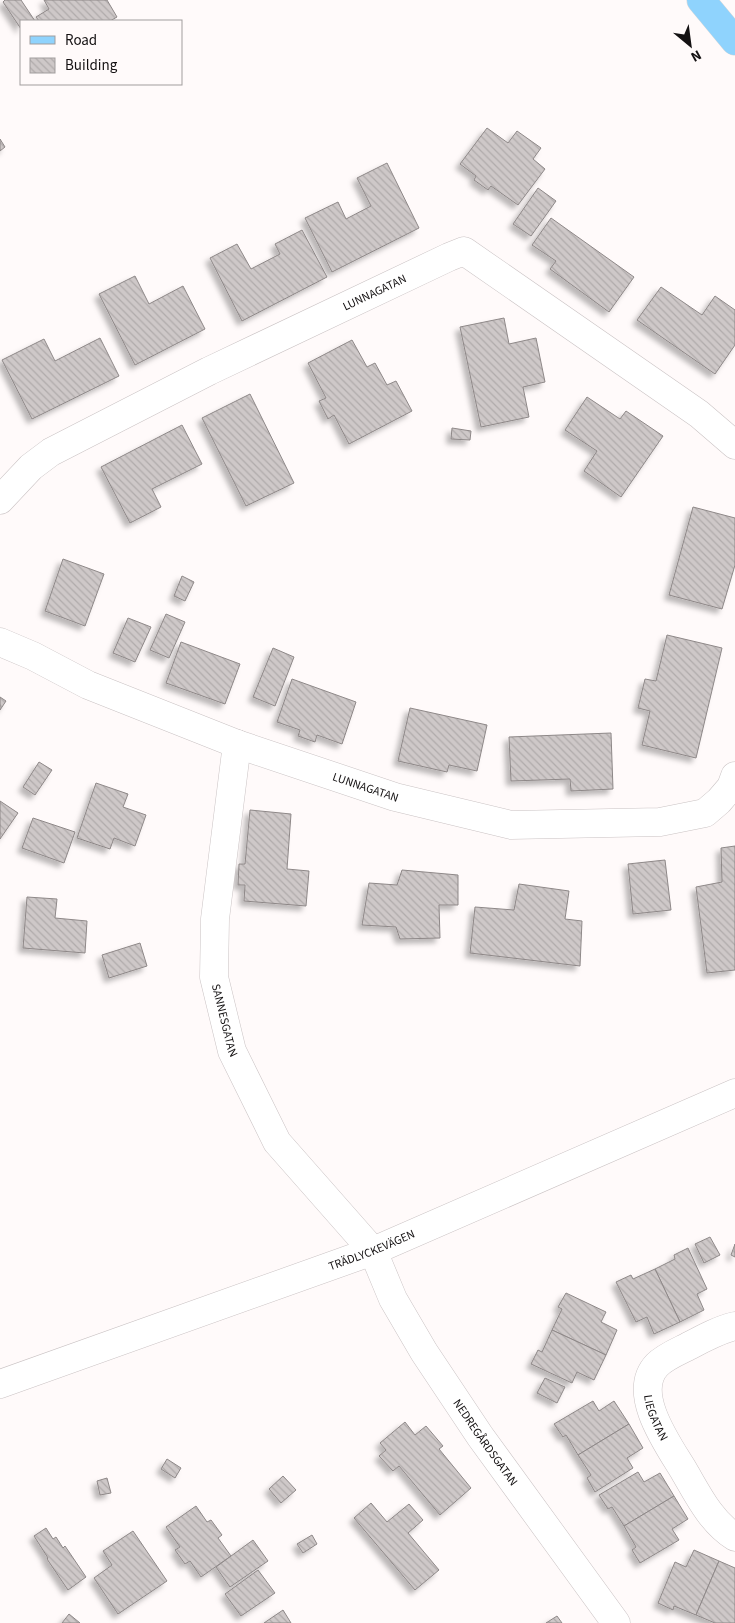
<svg xmlns="http://www.w3.org/2000/svg" width="735" height="1623" viewBox="0 0 735 1623" font-family="'Source Sans 3',sans-serif">
<style>
.building{fill:url(#building-back-hatch);stroke:#8e8888;filter:url(#shadow)}
.lines{fill:none;stroke-linecap:round;stroke-linejoin:round}
.minor-casing{stroke:#cac3c4;stroke-width:29}
.major-casing{stroke:#d9d9d9;stroke-width:29}
.minor{stroke:#fff;stroke-width:28}
.major{stroke:#8fd3fd;stroke-width:28}
.labels{text-anchor:middle;stroke-width:4;stroke-linejoin:round;paint-order:stroke}
.street-label{font-size:12px;fill:#141112;stroke:#fffafa}
</style>
<defs>
<pattern id="building-back-hatch" width="6" height="6" patternUnits="userSpaceOnUse" patternTransform="scale(1.25)"><rect width="6" height="6" fill="#cec8c8"/><path d="M-1 5l2 2M0 0l6 6M5-1l2 2" fill="none" stroke="#b0abab"/></pattern>
<filter id="shadow"><feDropShadow dx="-4.5" dy="4.5" stdDeviation="2.5" flood-color="#0004"/></filter>
</defs>
<rect width="100%" height="100%" fill="#fffafa"/>
<g class="building">
<path d="M5 0H21L35 21H21V29L3 2Z"/>
<path d="M44 0H107L117 17 110 21H39L36 17 49 9Z"/>
<path d="M487 128 508 143 517 131 541 148 533 159 545 169 518 205 491 186 488 190 474 180 476 176 460 164Z"/>
<path d="M0 139 5 147 0 151Z"/>
<path d="M387 163 419 228 332 272 305 218 338 202 346 219 371 206 357 178Z"/>
<path d="M538 188 556 201 531 236 513 224Z"/>
<path d="M551 218 634 277 609 312 550 269 556 261 532 245Z"/>
<path d="M302 230 327 277 242 321 210 258 237 244 251 269 280 254 275 244Z"/>
<path d="M135 276 149 304 183 286 205 329 135 365 99 294Z"/>
<path d="M661 287 702 315 715 296 735 310V345L715 374 637 320Z"/>
<path d="M504 318 509 344 536 338 545 382 523 387 529 417 481 427 460 327Z"/>
<path d="M100 338 119 376 32 419 2 360 44 339 55 361Z"/>
<path d="M352 340 367 367 375 363 387 385 396 381 412 411 349 444 334 415 328 419 319 401 326 398 308 363Z"/>
<path d="M250 394 294 483 246 506 202 418Z"/>
<path d="M587 397 620 419 626 411 663 436 621 497 584 471 597 451 565 430Z"/>
<path d="M182 425 202 464 152 489 161 507 130 523 101 467Z"/>
<path d="M452 428 471 431 470 440 451 439Z"/>
<path d="M693 507 735 518V565L722 609 669 595Z"/>
<path d="M63 559 104 574 85 626 45 611Z"/>
<path d="M182 576 194 582 185 601 174 596Z"/>
<path d="M166 614 185 622 169 658 150 650Z"/>
<path d="M128 618 151 627 135 662 113 653Z"/>
<path d="M667 635 722 648 696 758 642 745 650 711 638 708 645 679 656 681Z"/>
<path d="M181 642 240 664 225 704 166 683Z"/>
<path d="M273 648 294 657 275 706 253 697Z"/>
<path d="M292 679 356 702 342 744 317 735 315 742 298 736 300 730 277 722Z"/>
<path d="M0 697 6 701 0 710Z"/>
<path d="M410 708 487 725 477 771 449 765 447 772 398 761Z"/>
<path d="M611 733 613 789 571 791 570 779 511 781 509 737Z"/>
<path d="M39 762 52 770 35 795 23 787Z"/>
<path d="M96 783 128 794 123 807 146 815 135 846 114 838 110 849 77 838Z"/>
<path d="M0 801 18 813 0 839Z"/>
<path d="M250 810 291 814 287 869 309 871 306 906 244 901 245 885H238L239 864H245Z"/>
<path d="M33 818 75 832 64 863 22 848Z"/>
<path d="M735 846V970L707 973 696 887 722 882 721 848Z"/>
<path d="M665 860 671 910 633 914 628 864Z"/>
<path d="M402 870 458 875V905H439L440 938 400 939 396 927 362 925 369 883 397 885Z"/>
<path d="M519 884 569 891 565 919 582 921 580 966 470 953 475 907 514 910Z"/>
<path d="M27 897 57 899 55 918 87 921 85 953 23 948Z"/>
<path d="M140 943 147 966 109 978 102 955Z"/>
<path d="M710 1237 720 1255 704 1263 695 1244Z"/>
<path d="M735 1244V1257L731 1255Z"/>
<path d="M688 1248 707 1289 697 1294 704 1310 680 1322 655 1269 675 1259 674 1255Z"/>
<path d="M655 1269 680 1322 654 1334 647 1317 636 1322 616 1282 631 1275 633 1279Z"/>
<path d="M566 1293 606 1312 601 1322 617 1330 606 1355 552 1330 562 1309 558 1307Z"/>
<path d="M552 1330 606 1355 594 1380 577 1372 572 1383 531 1364 538 1350 542 1352Z"/>
<path d="M545 1378 565 1387 557 1403 537 1393Z"/>
<path d="M593 1401 599 1411 614 1401 629 1424 578 1455 566 1435 563 1437 554 1424Z"/>
<path d="M405 1422 415 1435 426 1426 443 1446 439 1449 471 1488 440 1515 399 1466 393 1471 379 1456 386 1450 380 1443Z"/>
<path d="M629 1424 643 1448 627 1458 633 1468 595 1492 587 1478 591 1475 578 1455Z"/>
<path d="M167 1459 181 1468 175 1478 161 1469Z"/>
<path d="M638 1472 644 1482 660 1473 674 1496 624 1526 612 1507 608 1509 599 1495Z"/>
<path d="M283 1476 296 1490 281 1503 269 1489Z"/>
<path d="M107 1478 111 1493 100 1495 97 1481Z"/>
<path d="M674 1496 688 1519 672 1529 679 1540 640 1563 632 1550 636 1547 624 1526Z"/>
<path d="M371 1503 387 1522 409 1504 423 1520 408 1533 439 1570 415 1590 354 1518Z"/>
<path d="M196 1506 207 1522 211 1520 222 1535 218 1538 231 1556 201 1577 190 1561 185 1564 175 1550 180 1547 166 1527Z"/>
<path d="M46 1528 53 1539 56 1537 63 1548 65 1546 86 1577 68 1590 47 1559 48 1558 34 1536Z"/>
<path d="M133 1531 167 1581 118 1614 94 1578 112 1565 103 1551Z"/>
<path d="M312 1535 317 1544 303 1553 297 1544Z"/>
<path d="M253 1540 268 1561 230 1587 216 1567Z"/>
<path d="M694 1550 719 1561 696 1615 674 1606 673 1610 658 1603 675 1562 686 1567Z"/>
<path d="M719 1561 735 1568V1623H715L696 1615Z"/>
<path d="M258 1570 275 1593 241 1616 225 1594Z"/>
<path d="M283 1610 291 1623H264Z"/>
<path d="M69 1614 80 1623H62Z"/>
<path d="M557 1616 562 1623H546Z"/>
</g>
<g class="lines">
<defs>
<g id="minor">
<path id="s1" d="M0 500 31 467 51 452 209 371 449 257 464 251 699 414 735 445"/>
<path id="s2" d="M0 642 33 656 88 685 237 744 395 797 511 825 660 822 705 813 719 801 731 787 735 776"/>
<path id="s3" d="M237 744 215 919 214 977 232 1051 277 1142 373 1251 393 1299 424 1352 480 1436 616 1623"/>
<path id="s4" d="M735 1326C718 1330 702 1339 687 1347 677 1352 665 1357 657 1365 630 1393 669 1446 684 1471 698 1495 711 1522 735 1537"/>
<path id="s5" d="M0 1384 373 1251 735 1093"/>
</g>
<path id="major" d="M701 0 735 41"/>
</defs>
<use href="#minor" class="minor-casing"/>
<use href="#major" class="major-casing"/>
<use href="#minor" class="minor"/>
<use href="#major" class="major"/>
</g>
<g class="labels">
<g class="street-label">
<text dy="4" stroke="none"><textPath href="#s1" startOffset="431">LUNNAGATAN</textPath></text>
<text dy="4" stroke="none"><textPath href="#s2" startOffset="394">LUNNAGATAN</textPath></text>
<text dy="4" stroke="none"><textPath href="#s3" startOffset="279">SANNESGATAN</textPath></text>
<text dy="4" stroke="none"><textPath href="#s5" startOffset="395">TRÄDLYCKEVÄGEN</textPath></text>
<text dy="4" stroke="none"><textPath href="#s4" startOffset="144">LIEGATAN</textPath></text>
<text dy="4" stroke="none"><textPath href="#s3" startOffset="780">NEDREGÅRDSGATAN</textPath></text>
</g>
</g>
<rect x="20" y="20" width="162" height="65" fill="#fffafa" stroke="#a19d9d"/>
<rect x="30" y="36" width="25" height="8" fill="#8fd3fd" stroke="#a19d9d"/>
<text x="65" y="45" font-size="15" fill="#141112">Road</text>
<rect x="30" y="58" width="25" height="15" fill="url(#building-back-hatch)" stroke="#a19d9d"/>
<text x="65" y="70" font-size="15" fill="#141112">Building</text>
<g transform="translate(690 45) rotate(151)" stroke="#fffafa" stroke-width="4" paint-order="stroke">
<path d="M0-4L9 19L0 12L-9 19Z" fill="#141112"/>
<text y="-8" font-size="14" font-weight="bold" text-anchor="middle" fill="#141112">N</text>
</g>
</svg>
